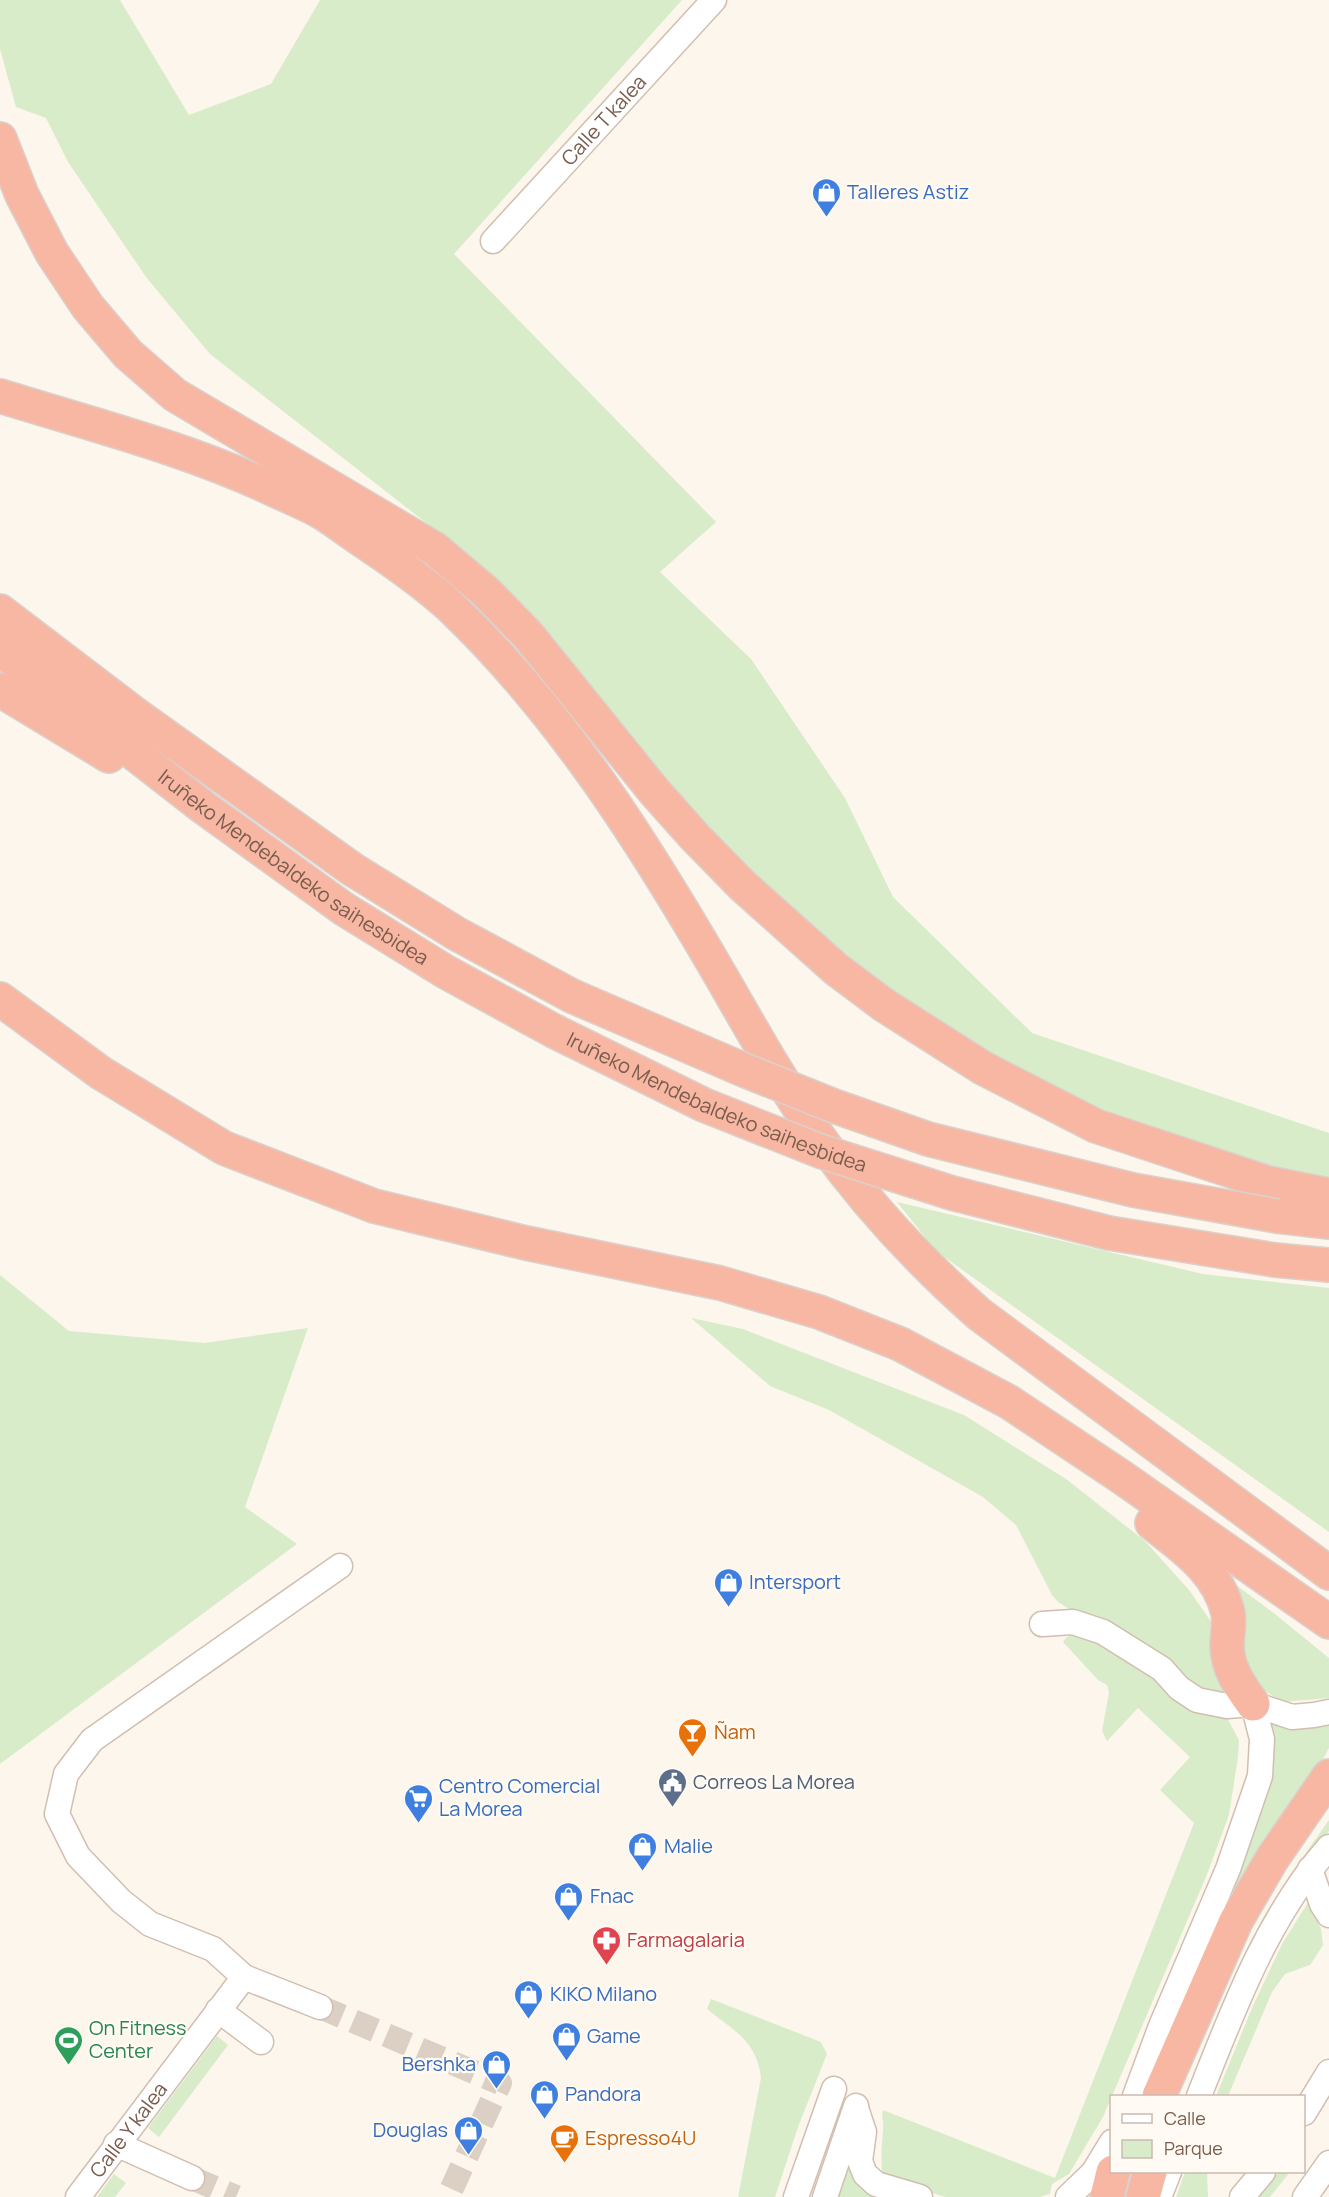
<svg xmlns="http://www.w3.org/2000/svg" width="1329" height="2197" viewBox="0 0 1329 2197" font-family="Manrope,sans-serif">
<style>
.green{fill:#d8ecc9}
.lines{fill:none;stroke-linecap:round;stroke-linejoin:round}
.minor-tunnel{stroke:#dcd0c4;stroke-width:24;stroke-dasharray:24 12;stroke-linecap:butt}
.minor-casing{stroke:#d1beb0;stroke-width:27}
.highway-casing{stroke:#dad1cd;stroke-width:36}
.minor{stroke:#fff;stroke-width:24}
.highway{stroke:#f7b7a3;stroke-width:33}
.highway-bridge-casing{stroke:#dad1cd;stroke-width:36;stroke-linecap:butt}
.highway-bridge{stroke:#f7b7a3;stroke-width:33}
.labels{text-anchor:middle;stroke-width:4.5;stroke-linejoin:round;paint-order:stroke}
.street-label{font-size:20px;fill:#7a5c4d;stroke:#fffaf3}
.shop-label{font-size:20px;fill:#366cbe;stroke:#fffaf3;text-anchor:start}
.food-label{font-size:20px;fill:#c56008;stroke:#fffaf3;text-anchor:start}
.service-label{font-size:20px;fill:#4e5e75;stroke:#fffaf3;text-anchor:start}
.health-label{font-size:20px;fill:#be3a42;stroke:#fffaf3;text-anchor:start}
.leisure-label{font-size:20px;fill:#27864d;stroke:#fffaf3;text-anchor:start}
</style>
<rect width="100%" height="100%" fill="#fdf6ec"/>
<g class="green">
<path d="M0 0H120L189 115 271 84 320 0H682L454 254 716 522 660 572 751 659 845 798 893 897 1032 1033 1329 1133V1182L1210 1154 1071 1098 918 1011 764 889 657 770 550 635 466 554 210 354 146 277 68 162 46 118 16 107 0 49Z"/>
<path d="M897 1202 1203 1274 1329 1288V1532L936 1251Z"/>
<path d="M0 1275 69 1331 205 1343 308 1328 245 1507 297 1544 0 1764Z"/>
<path d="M691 1318 743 1329 964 1415 1066 1479 1145 1541 1189 1590 1214 1626 1227 1687 1226 1699 1202 1692 1058 1602 1052 1595 1016 1525 983 1497 829 1410 770 1386Z"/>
<path d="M1236 1585 1275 1614 1329 1658V1698L1282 1702 1264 1690 1244 1662 1242 1609Z"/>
<path d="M1079 1634 1094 1638 1225 1714 1239 1740 1238 1757 1229 1815 1206 1877 1103 2117 1069 2174 1052 2184 1050 2194 1039 2197H945L883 2177C880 2160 882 2146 883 2129 884 2121 881 2117 883 2110L1055 2178 1194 1823 1160 1790 1190 1757 1138 1708 1107 1741 1102 1731 1109 1693 1107 1685 1098 1680 1063 1642C1067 1635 1071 1635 1079 1634Z"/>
<path d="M1329 1717V1748L1308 1787 1209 1933 1264 1718Z"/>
<path d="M1329 1820V1831L1288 1883 1286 1881Z"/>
<path d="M1309 1901 1321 1929 1323 1945 1310 1965 1285 1974 1272 1992 1228 2096H1216L1252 2008 1282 1944Z"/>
<path d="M711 1999 821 2042 827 2054 798 2127 775 2197H738L761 2078C757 2041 734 2031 707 2009Z"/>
<path d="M217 2036 228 2045 159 2137 148 2128Z"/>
<path d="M847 2157 886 2197H835Z"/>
<path d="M1185 2172H1207L1208 2197H1176Z"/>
<path d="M1278 2172H1290L1270 2197H1257Z"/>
<path d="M114 2174 126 2183 115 2197H97Z"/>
</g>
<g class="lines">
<g class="minor-tunnel">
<path d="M320 2007 500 2083 448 2197"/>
<path d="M192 2178 236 2197"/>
</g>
<defs>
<g id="minor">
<path id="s1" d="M493 241 714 0"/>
<path d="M1042 1624 1073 1622 1103 1632 1162 1669 1179 1688 1197 1700 1227 1706 1253 1704 1292 1717 1314 1715 1329 1712"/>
<path d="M1310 1869 1322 1904 1329 1915"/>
<path d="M320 2007 244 1977 213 1949 150 1924 121 1901 78 1856 57 1814 66 1774 92 1740 340 1566"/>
<path d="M218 2010 261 2042"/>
<path d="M1135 2096 1161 2026 1228 1869 1260 1776 1262 1739 1253 1704"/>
<path d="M1199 2096C1233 2010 1267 1918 1329 1847"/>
<path d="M856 2108 864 2132 860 2161 865 2174 876 2184 920 2197"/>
<path d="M1304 2113 1329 2072"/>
<path d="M116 2144 192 2178"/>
<path id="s2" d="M78 2197 244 1977"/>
<path d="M796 2197 834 2089"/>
<path d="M825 2197 856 2106"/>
<path d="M1068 2197 1093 2173 1112 2142"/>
<path d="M1159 2197 1169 2172"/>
<path d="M1242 2197 1263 2172"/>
<path d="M1305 2197 1329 2163"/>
</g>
<g id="highway">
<path d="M0 139 22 195 52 253 88 307 128 354 175 395 435 549 486 592 528 635 654 791 695 837 742 885 836 969 884 1005 983 1068 1096 1126 1268 1183 1329 1195"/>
<path d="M0 396C93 425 189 449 277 491 292 498 307 504 321 512 335 520 348 531 362 540 392 560 424 582 451 607 562 713 645 845 722 978 753 1032 784 1087 820 1139 866 1204 919 1261 979 1314L1329 1573"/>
<path d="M0 611 139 717 352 869 457 934 572 996"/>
<path id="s3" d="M0 649 203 807 344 909 446 972 554 1031"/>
<path d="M0 690 109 756"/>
<path d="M0 999 101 1073 224 1148 374 1206 526 1243 720 1283 819 1312 900 1344 1009 1402 1120 1476 1329 1622"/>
<path d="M1277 1216 1329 1222"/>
<path d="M1275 1260 1329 1265"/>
<path d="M1152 1523C1184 1548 1219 1572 1228 1613 1230 1624 1227 1636 1227 1646 1228 1670 1240 1686 1253 1704"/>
<path d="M1159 2096 1236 1921 1272 1859 1329 1776"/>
<path d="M1107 2197 1113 2172"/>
<path d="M1143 2197 1150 2172"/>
</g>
</defs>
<use href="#minor" class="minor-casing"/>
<use href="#highway" class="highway-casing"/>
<use href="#minor" class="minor"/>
<use href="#highway" class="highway"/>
<defs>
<g id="highway-bridge">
<path d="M572 996 744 1070 834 1106 928 1139 1133 1190 1277 1216"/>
<path id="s4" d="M554 1031 704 1105 820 1151 952 1193 1109 1233 1275 1260"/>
</g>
</defs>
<use href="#highway-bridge" class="highway-bridge-casing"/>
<use href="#highway-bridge" class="highway-bridge"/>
</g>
<defs>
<symbol id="shop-pin" viewBox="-11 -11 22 30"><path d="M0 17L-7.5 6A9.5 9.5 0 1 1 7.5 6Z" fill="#3f7fe0" stroke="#fffaf3"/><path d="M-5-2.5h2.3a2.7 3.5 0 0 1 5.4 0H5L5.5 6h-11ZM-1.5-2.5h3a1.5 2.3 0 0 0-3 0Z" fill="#fff"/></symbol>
<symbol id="bar-pin" viewBox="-11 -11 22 30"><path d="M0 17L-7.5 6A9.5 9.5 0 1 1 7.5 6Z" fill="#e8710a" stroke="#fffaf3"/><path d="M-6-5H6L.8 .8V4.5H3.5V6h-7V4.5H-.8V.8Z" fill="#fff"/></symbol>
<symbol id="civic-pin" viewBox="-11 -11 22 30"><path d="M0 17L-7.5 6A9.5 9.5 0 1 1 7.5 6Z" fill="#5c6f8a" stroke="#fffaf3"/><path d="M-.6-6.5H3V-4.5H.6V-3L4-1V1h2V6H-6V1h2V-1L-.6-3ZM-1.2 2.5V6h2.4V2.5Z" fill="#fff"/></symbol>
<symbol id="supermarket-pin" viewBox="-11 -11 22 30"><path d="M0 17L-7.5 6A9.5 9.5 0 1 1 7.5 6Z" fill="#3f7fe0" stroke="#fffaf3"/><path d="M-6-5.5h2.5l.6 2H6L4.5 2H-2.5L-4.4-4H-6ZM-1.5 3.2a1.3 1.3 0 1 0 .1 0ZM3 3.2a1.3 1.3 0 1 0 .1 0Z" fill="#fff"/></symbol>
<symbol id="pharmacy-pin" viewBox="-11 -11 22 30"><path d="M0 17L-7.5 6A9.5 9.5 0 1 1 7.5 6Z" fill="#e0444e" stroke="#fffaf3"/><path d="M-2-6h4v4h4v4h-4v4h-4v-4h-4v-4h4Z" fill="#fff"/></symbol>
<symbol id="stadium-pin" viewBox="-11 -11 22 30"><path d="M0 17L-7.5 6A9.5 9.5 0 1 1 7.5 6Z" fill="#2e9e5b" stroke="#fffaf3"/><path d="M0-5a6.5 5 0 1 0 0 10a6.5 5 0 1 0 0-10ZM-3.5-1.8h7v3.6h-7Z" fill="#fff"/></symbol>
<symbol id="cafe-pin" viewBox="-11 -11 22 30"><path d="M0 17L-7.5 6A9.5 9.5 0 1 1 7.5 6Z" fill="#e8710a" stroke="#fffaf3"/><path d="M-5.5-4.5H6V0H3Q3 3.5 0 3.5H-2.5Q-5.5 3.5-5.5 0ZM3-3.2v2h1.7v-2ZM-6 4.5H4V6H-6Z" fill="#fff"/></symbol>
</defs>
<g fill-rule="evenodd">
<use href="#shop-pin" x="810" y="176" width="33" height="45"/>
<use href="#shop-pin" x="712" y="1566" width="33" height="45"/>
<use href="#bar-pin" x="676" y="1716" width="33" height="45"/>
<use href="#civic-pin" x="656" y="1766" width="33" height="45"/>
<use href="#supermarket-pin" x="402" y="1782" width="33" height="45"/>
<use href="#shop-pin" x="626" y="1830" width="33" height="45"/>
<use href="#shop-pin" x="552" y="1880" width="33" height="45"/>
<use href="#pharmacy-pin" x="590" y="1924" width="33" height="45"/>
<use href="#shop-pin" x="512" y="1978" width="33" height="45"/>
<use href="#shop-pin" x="550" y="2020" width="33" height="45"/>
<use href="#stadium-pin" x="52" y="2024" width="33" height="45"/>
<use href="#shop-pin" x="480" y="2048" width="33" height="45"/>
<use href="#shop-pin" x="528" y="2078" width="33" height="45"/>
<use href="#shop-pin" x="452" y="2114" width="33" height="45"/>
<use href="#cafe-pin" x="548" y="2122" width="33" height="45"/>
</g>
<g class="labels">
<g class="street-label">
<text dy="7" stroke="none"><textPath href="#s1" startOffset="164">Calle T kalea</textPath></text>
<text dy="7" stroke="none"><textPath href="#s3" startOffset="366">Iruñeko Mendebaldeko saihesbidea</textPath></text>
<text dy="7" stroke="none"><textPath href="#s4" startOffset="178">Iruñeko Mendebaldeko saihesbidea</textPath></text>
<text dy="7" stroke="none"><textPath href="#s2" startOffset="84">Calle Y kalea</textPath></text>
</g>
<g class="shop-label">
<text x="847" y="199">Talleres Astiz</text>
<text x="749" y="1589">Intersport</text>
<text x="439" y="1793">Centro Comercial<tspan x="439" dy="23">La Morea</tspan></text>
<text x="664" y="1853">Malie</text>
<text x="590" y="1903">Fnac</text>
<text x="550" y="2001">KIKO Milano</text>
<text x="587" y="2043">Game</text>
<text x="476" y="2071" text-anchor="end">Bershka</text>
<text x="565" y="2101">Pandora</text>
<text x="448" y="2137" text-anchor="end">Douglas</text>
</g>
<g class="food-label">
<text x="714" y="1739">Ñam</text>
<text x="585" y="2145">Espresso4U</text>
</g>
<g class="service-label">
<text x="693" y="1789">Correos La Morea</text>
</g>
<g class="health-label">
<text x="627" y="1947">Farmagalaria</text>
</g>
<g class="leisure-label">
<text x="89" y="2035">On Fitness<tspan x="89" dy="23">Center</tspan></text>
</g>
</g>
<rect x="1110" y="2095" width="195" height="78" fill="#fffaf3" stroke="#cabbb1" stroke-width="1.5"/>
<rect x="1122" y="2114" width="30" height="9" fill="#ffffff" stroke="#cabbb1" stroke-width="1.5"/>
<text x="1164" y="2125" font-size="18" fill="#7a5c4d">Calle</text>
<rect x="1122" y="2140" width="30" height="18" fill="#d8ecc9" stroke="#cabbb1" stroke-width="1.5"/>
<text x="1164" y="2155" font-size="18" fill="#7a5c4d">Parque</text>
</svg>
